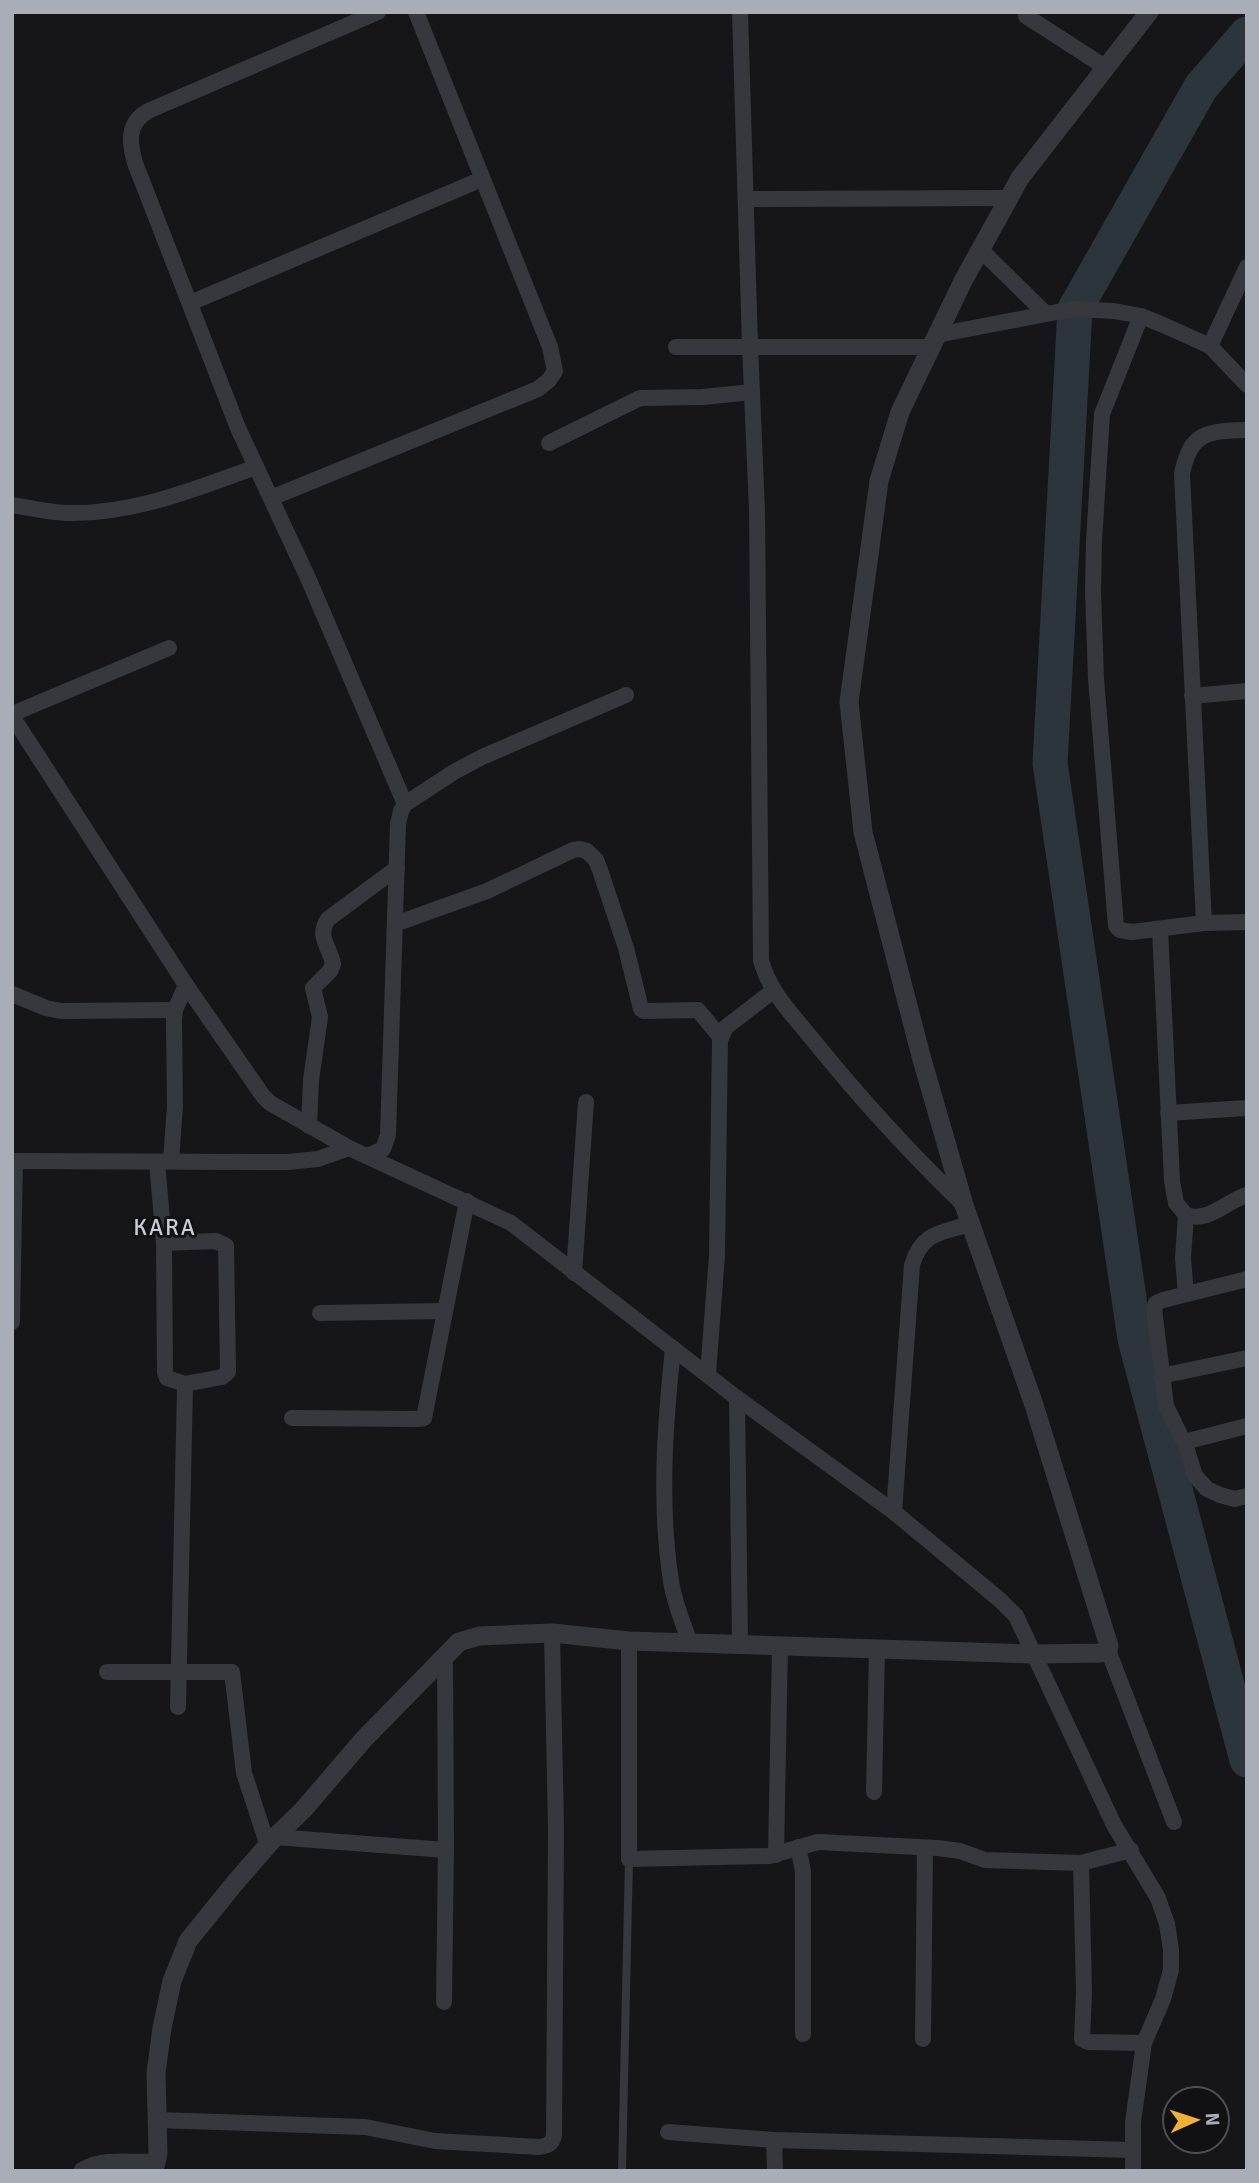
<svg xmlns="http://www.w3.org/2000/svg" width="1259" height="2183" viewBox="0 0 1259 2183" font-family="Signika,sans-serif">
<style>
.lines{fill:none;stroke-linecap:round;stroke-linejoin:round}
.river{stroke:#2c353c;stroke-width:35}
.service{stroke:#37383d;stroke-width:8}
.minor{stroke:#37383d;stroke-width:16}
.tertiary{stroke:#37383d;stroke-width:19}
.labels{text-anchor:middle;stroke-width:6;stroke-linejoin:round;paint-order:stroke}
.quarter-label{font-size:23px;letter-spacing:2px;fill:#c9ccd4;stroke:#111113}
</style>
<rect width="100%" height="100%" fill="#161618"/>
<g class="lines">
<path class="river" d="M1247 34 1201 87 1075 309 1050 763 1135 1339 1247 1760"/>
<path class="service" d="M622 2171 629 1859"/>
<g class="minor">
<path d="M378 12 148 111C127 123 129 142 135 163L238 428 308 578 405 804"/>
<path d="M740 12 750 346 757 510 761 960C769 992 793 1015 813 1040 860 1098 910 1153 964 1205"/>
<path d="M1026 16 1105 67"/>
<path d="M746 199 1009 198"/>
<path d="M980 249 1046 314"/>
<path d="M190 303 482 179"/>
<path d="M1141 316 1102 414 1094 541 1093 591 1096 678 1116 926 1120 930 1132 932 1204 923 1247 922"/>
<path d="M937 335 1046 314 1075 309 1114 311 1141 316 1161 324 1210 346 1247 385"/>
<path d="M1210 346 1247 267"/>
<path d="M676 347H932"/>
<path d="M549 443 640 398 703 397 752 392"/>
<path d="M271 498 538 389 549 380 555 371 550 347 416 12"/>
<path d="M12 505C30 508 48 512 66 513 132 515 195 489 256 467"/>
<path d="M1192 696 1247 691"/>
<path d="M12 714 169 648"/>
<path d="M12 716 186 985 263 1096 270 1103 349 1148 511 1223 737 1398 894 1512 1000 1600 1016 1616 1114 1825 1158 1898 1167 1924 1171 1950V1970L1163 1999 1144 2043 1133 2122V2171"/>
<path d="M1204 923 1182 474C1190 432 1207 431 1247 430"/>
<path d="M395 924 487 891 573 850 580 849 587 851 596 860 600 870 626 948 641 1009 644 1011 698 1010 721 1038"/>
<path d="M1160 929 1172 1181 1176 1203 1186 1215C1209 1223 1226 1201 1247 1195"/>
<path d="M12 994 46 1008 61 1011 175 1010"/>
<path d="M1168 1113 1247 1108"/>
<path d="M309 1126 311 1080 320 1017 313 988 330 971 333 964C330 947 316 936 328 919L397 868"/>
<path d="M367 1156 383 1149 388 1135 398 824 401 811 405 804 454 772 482 757 626 695"/>
<path d="M12 1161 288 1162 318 1159 349 1148"/>
<path d="M171 1161 175 1106 174 1020 175 1010 186 985"/>
<path d="M157 1162 164 1243 165 1372 167 1378 182 1383 185 1387 178 1707"/>
<path d="M164 1243 216 1241 226 1246 228 1372 222 1377 184 1384"/>
<path d="M574 1273 586 1102"/>
<path d="M1247 1279 1163 1300 1156 1303 1154 1309 1166 1406 1186 1447 1195 1476 1207 1489 1220 1495 1235 1499 1247 1496"/>
<path d="M1186 1294 1183 1258 1186 1215"/>
<path d="M320 1313 444 1311"/>
<path d="M12 1322 15 1161"/>
<path d="M673 1348C665 1425 659 1504 671 1581 674 1602 683 1623 690 1643"/>
<path d="M708 1374 717 1255 720 1040 726 1027 773 991"/>
<path d="M1161 1376 1247 1358"/>
<path d="M737 1398 740 1645"/>
<path d="M292 1418 418 1419 424 1418 467 1201"/>
<path d="M1184 1442 1247 1426"/>
<path d="M894 1512 912 1265C922 1232 941 1233 970 1224"/>
<path d="M629 1641V1859L769 1856 818 1842 938 1848 960 1851 985 1860 1081 1863 1131 1850"/>
<path d="M1108 1650 1174 1822"/>
<path d="M107 1672H232L244 1773 268 1846"/>
<path d="M874 1792 877 1649"/>
<path d="M275 1837 446 1850"/>
<path d="M798 1847 803 1871V2034"/>
<path d="M776 1855 780 1646"/>
<path d="M1081 1863 1084 1993 1082 2039 1088 2042 1144 2043"/>
<path d="M444 2002 446 1845 445 1656"/>
<path d="M923 2039 925 1848"/>
<path d="M156 2120 365 2127 435 2141 539 2147C547 2146 552 2144 554 2136L556 1828 552 1633"/>
<path d="M668 2132 774 2140 1132 2150"/>
<path d="M774 2140 775 2171"/>
</g>
<path class="tertiary" d="M83 2171C107 2158 130 2165 156 2163L158 2153 156 2073 162 2028 172 1981 188 1941 234 1884 275 1837 303 1810 364 1739 459 1642 479 1636 552 1633 629 1641 1034 1654 1100 1653 1108 1650 1109 1646 1034 1405 964 1205 921 1056 863 832 849 702 879 481 900 412 963 281 1020 178 1149 12"/>
</g>
<g class="labels">
<g class="quarter-label">
<text x="165" y="1235">KARA</text>
</g>
</g>
<rect width="1259" height="2183" fill="none" stroke="#a8adb8" stroke-width="28"/>
<g transform="translate(1196 2120) rotate(87)"><circle r="33" fill="#111113" stroke="#4d4f55" stroke-width="2"/>
<path d="M0-5L12 26L0 18L-12 26Z" fill="#f2b134"/>
<text y="-10" font-size="19" font-weight="bold" text-anchor="middle" fill="#a8adb8">N</text>
</g>
</svg>
